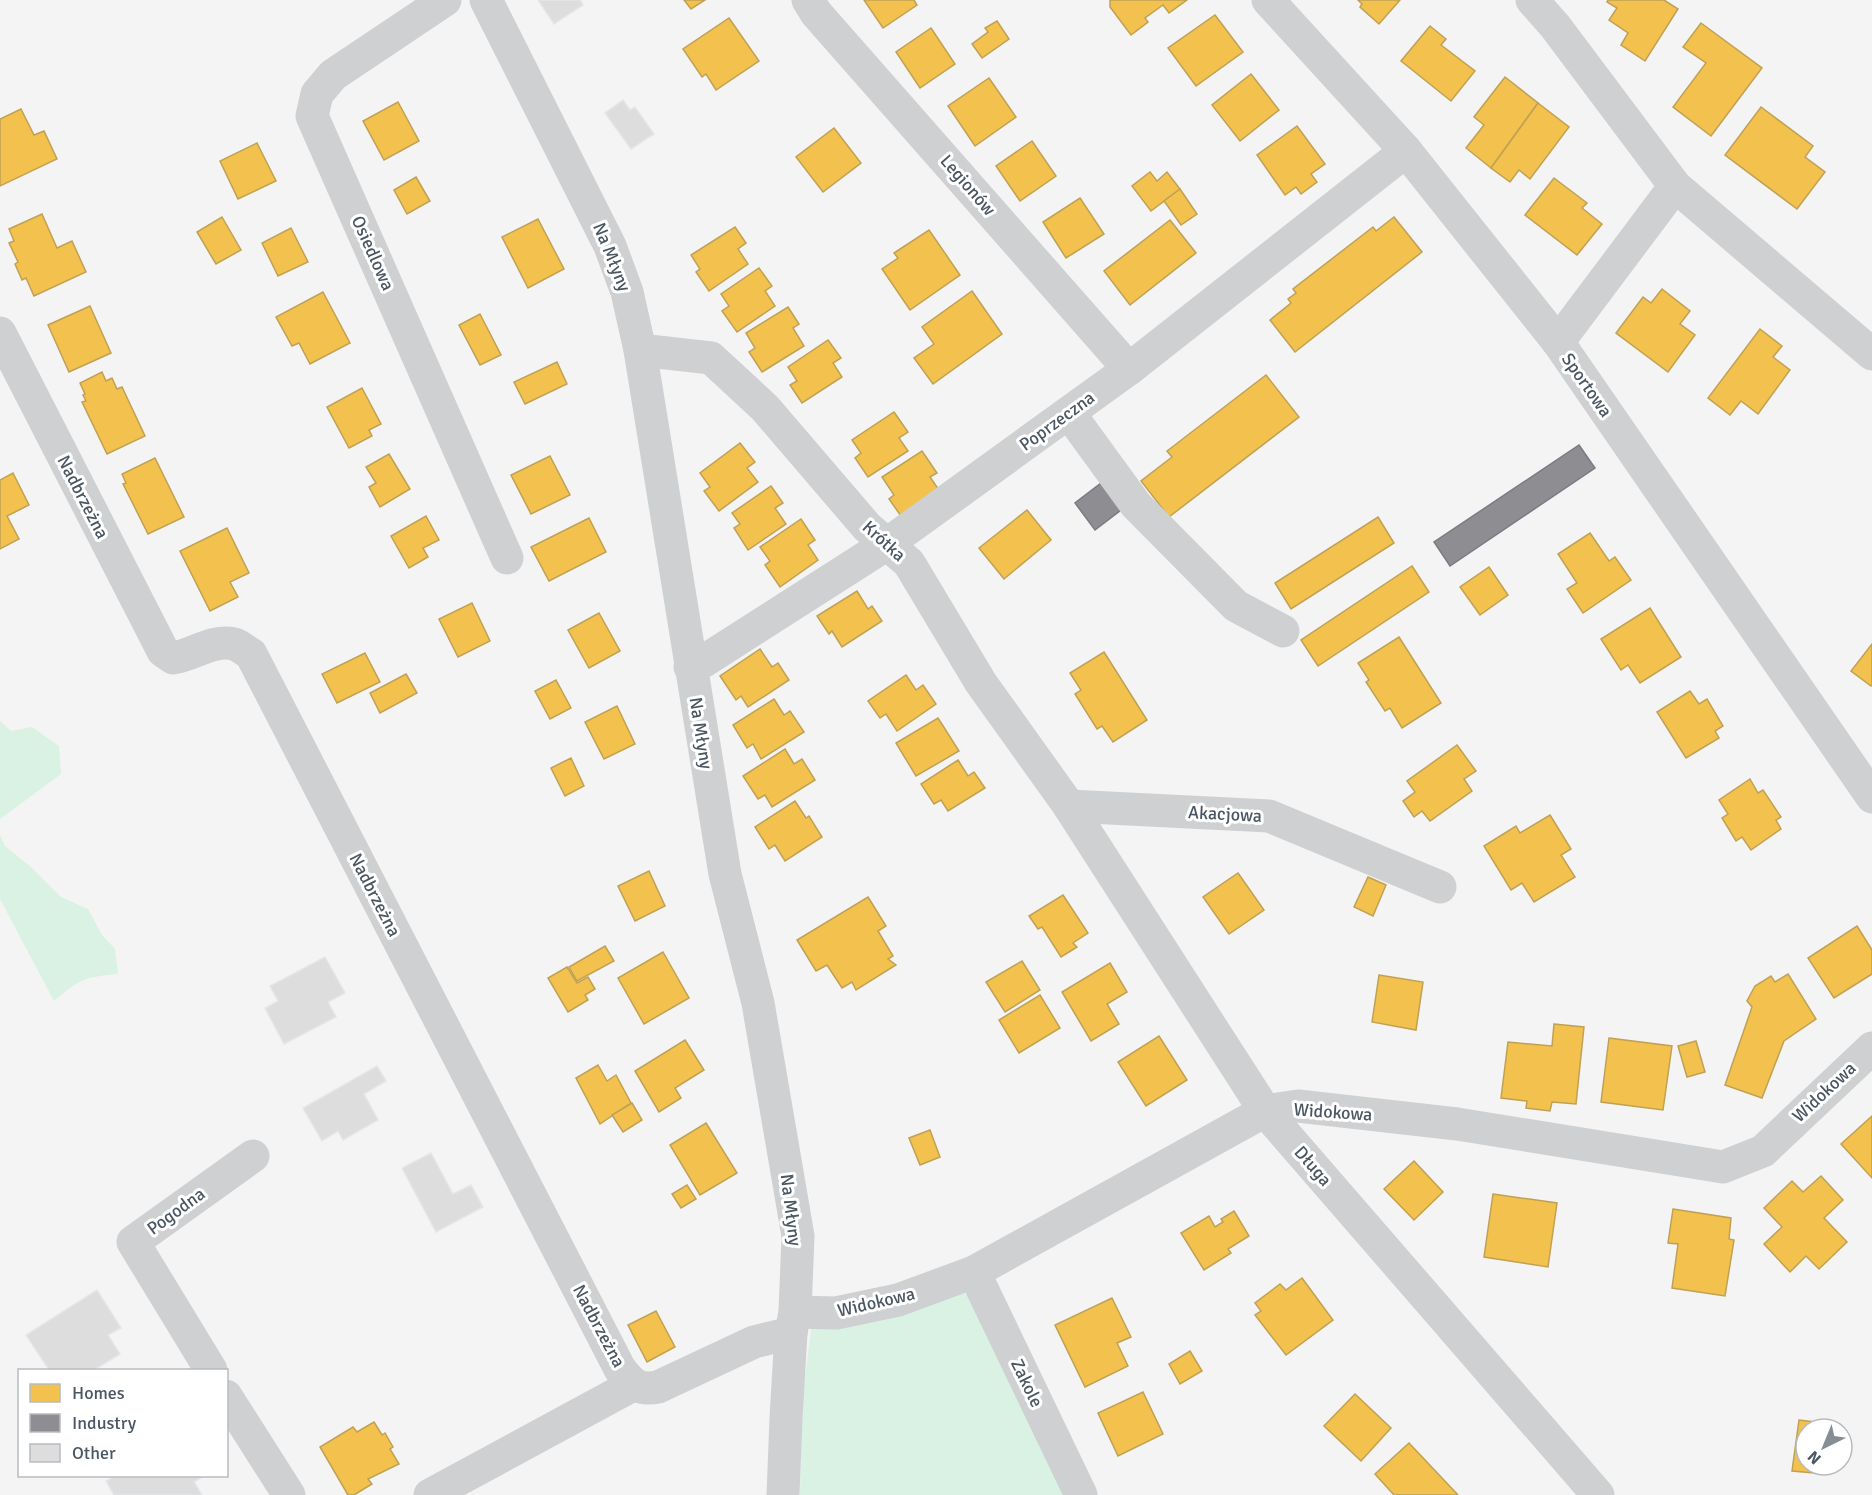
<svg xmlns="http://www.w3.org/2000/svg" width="1872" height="1495" viewBox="0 0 1872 1495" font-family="Signika,sans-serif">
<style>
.green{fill:#d9f2e3}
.homes{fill:#f2c14e;stroke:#c0a154;stroke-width:1.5}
.industry{fill:#8d8d92;stroke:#797c83;stroke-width:1.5}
.building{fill:#ddddde;stroke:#e5e6e7;stroke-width:1.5}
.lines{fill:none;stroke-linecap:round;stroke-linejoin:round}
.minor{stroke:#ced0d2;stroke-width:33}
.labels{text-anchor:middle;stroke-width:6;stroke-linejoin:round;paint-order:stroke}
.street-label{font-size:18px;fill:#4a5661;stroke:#fff}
</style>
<rect width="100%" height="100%" fill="#f4f4f4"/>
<g class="green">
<path d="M0 721 11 731 32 727 59 746 61 774 0 819Z"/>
<path d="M0 835 5 846 32 868 61 897 88 909 102 935 115 949 118 974C84 977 80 979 54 1001L0 899Z"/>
<path d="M952 1288 981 1301 1074 1495H800L802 1403 812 1321Z"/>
</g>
<g class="homes">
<path d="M684 0H705L691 9Z"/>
<path d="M864 0H914L917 5 883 28Z"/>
<path d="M1110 0H1187L1169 13 1163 5 1145 18 1148 22 1131 35 1110 7Z"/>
<path d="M1358 0H1400L1379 24 1360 7 1362 4Z"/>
<path d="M1608 0H1664L1678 9 1645 61 1621 45 1628 33 1609 20 1617 8 1607 2Z"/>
<path d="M1215 15 1243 52 1196 86 1168 48Z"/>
<path d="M729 18 759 61 716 90 706 74 702 77 683 49Z"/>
<path d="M997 21 1009 39 982 58 972 44 988 32 985 28Z"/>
<path d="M1701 23 1762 68 1711 136 1673 107 1706 63 1683 47Z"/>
<path d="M1430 26 1446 39 1441 45 1475 71 1451 101 1401 61Z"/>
<path d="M931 28 955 64 920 88 896 52Z"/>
<path d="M1251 74 1279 110 1240 141 1212 105Z"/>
<path d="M1505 77 1538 103 1491 168 1466 148 1484 125 1474 117Z"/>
<path d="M989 78 1016 117 975 146 948 106Z"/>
<path d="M398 102 419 141 384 160 363 121Z"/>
<path d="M1538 103 1569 127 1530 179 1519 170 1510 182 1491 168Z"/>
<path d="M1761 107 1813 146 1805 157 1825 172 1797 209 1725 155Z"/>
<path d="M21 109 34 135 44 131 57 159 0 186V119Z"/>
<path d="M1297 126 1325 164 1311 174 1317 182 1301 194 1296 187 1285 195 1257 155Z"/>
<path d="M834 128 861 163 823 192 796 157Z"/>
<path d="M1032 141 1056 176 1020 201 996 166Z"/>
<path d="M257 143 276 181 238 199 220 161Z"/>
<path d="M1150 172 1157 181 1167 172 1180 189 1151 211 1132 186Z"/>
<path d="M416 177 430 201 407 214 394 190Z"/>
<path d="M1554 178 1587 203 1582 208 1602 224 1577 255 1525 215Z"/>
<path d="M1180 189 1197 214 1181 225 1164 201Z"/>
<path d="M1080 198 1104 234 1066 258 1043 222Z"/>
<path d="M42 214 57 248 72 241 86 272 34 296 26 278 22 280 15 264 18 262 9 243 14 241 9 229Z"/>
<path d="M222 217 241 250 216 264 197 232Z"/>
<path d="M1394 217 1422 252 1295 352 1270 320 1291 303 1288 299 1296 293 1293 289 1373 227 1376 231Z"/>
<path d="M538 219 564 269 528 288 502 237Z"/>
<path d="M1170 220 1196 253 1130 305 1104 271Z"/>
<path d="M735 227 746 243 738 249 748 264 709 291 696 272 700 269 691 255Z"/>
<path d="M291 228 308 262 278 276 262 243Z"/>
<path d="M929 230 960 275 910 310 882 269 898 258 894 253Z"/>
<path d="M759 268 772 286 765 291 775 306 737 332 722 311 729 306 721 294Z"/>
<path d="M1662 289 1690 311 1680 324 1695 335 1668 372 1616 333 1643 297 1651 303Z"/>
<path d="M972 291 1002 334 933 384 914 358 934 344 922 327Z"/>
<path d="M323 292 350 343 310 364 299 343 292 346 276 317Z"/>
<path d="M90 306 111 353 69 372 48 325Z"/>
<path d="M788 307 799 324 793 328 804 346 762 372 749 352 755 348 746 333Z"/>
<path d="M480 314 501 355 480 365 459 325Z"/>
<path d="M1760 329 1782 346 1773 357 1790 370 1758 414 1741 401 1730 415 1708 398Z"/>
<path d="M828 340 841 358 833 363 842 377 802 403 790 385 797 381 788 367Z"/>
<path d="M557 362 567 384 525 404 514 382Z"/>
<path d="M102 372 106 381 112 378 117 389 122 387 145 436 107 454 82 402 86 401 83 395 85 394 80 383Z"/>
<path d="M1266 375 1299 417 1169 517 1141 481 1172 457 1167 451Z"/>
<path d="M362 388 381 424 369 430 372 436 349 448 327 407Z"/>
<path d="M894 412 908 432 899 438 908 451 868 477 855 458 861 453 852 440Z"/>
<path d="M740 443 755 462 747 468 758 482 719 511 704 491 710 487 700 473Z"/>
<path d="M922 451 937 473 930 477 939 490 901 516 889 499 894 495 882 477Z"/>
<path d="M389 454 410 489 380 507 369 487 376 483 366 467Z"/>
<path d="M550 456 570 495 531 514 511 475Z"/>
<path d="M155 458 184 517 148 534 123 484 126 483 122 474Z"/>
<path d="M13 473 29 505 7 516 19 539 0 549V480Z"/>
<path d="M771 486 783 503 775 508 786 524 748 550 734 528 740 524 732 513Z"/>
<path d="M1027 510 1051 540 1004 579 979 548Z"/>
<path d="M426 516 439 540 423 548 428 557 409 568 391 536Z"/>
<path d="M1378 517 1394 543 1291 609 1275 583Z"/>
<path d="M589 518 606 552 549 581 531 547Z"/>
<path d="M801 519 815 540 808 545 818 560 780 587 765 565 770 561 760 547Z"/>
<path d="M227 528 249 573 230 582 238 597 210 611 180 551Z"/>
<path d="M1590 533 1609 561 1615 557 1631 580 1583 613 1567 589 1577 583 1558 554Z"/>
<path d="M1412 566 1429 592 1318 666 1301 640Z"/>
<path d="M1489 567 1508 595 1480 615 1460 587Z"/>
<path d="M857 591 868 609 872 606 882 621 842 647 832 631 829 634 817 616Z"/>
<path d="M472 603 490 641 458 657 439 619Z"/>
<path d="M1650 608 1681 657 1640 683 1628 665 1621 670 1601 639Z"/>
<path d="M599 613 620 651 589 668 568 630Z"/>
<path d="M1399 637 1441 703 1402 728 1390 708 1385 711 1366 682 1369 680 1358 663Z"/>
<path d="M1872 644V685L1871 686 1851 671Z"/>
<path d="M760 649 772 667 778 663 789 680 748 707 741 696 736 700 720 676Z"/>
<path d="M1104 652 1147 720 1113 742 1102 726 1097 729 1075 694 1081 690 1070 673Z"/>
<path d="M365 653 380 682 337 703 322 674Z"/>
<path d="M406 674 417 693 380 713 370 693Z"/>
<path d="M906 675 916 690 923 685 936 704 897 731 886 714 880 718 868 701Z"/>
<path d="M556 680 571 708 550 719 535 691Z"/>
<path d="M1690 691 1699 704 1707 699 1723 726 1715 731 1719 738 1686 758 1657 712Z"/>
<path d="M774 699 784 715 790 711 804 732 761 759 753 744 747 748 733 725Z"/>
<path d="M617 706 635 744 604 759 585 722Z"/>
<path d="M938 718 959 751 916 776 896 743Z"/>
<path d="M1457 745 1476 771 1464 779 1472 791 1430 821 1422 811 1414 817 1403 801 1415 792 1407 781Z"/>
<path d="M785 749 794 764 802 759 815 780 772 807 765 795 758 799 743 776Z"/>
<path d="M571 758 584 786 565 796 551 768Z"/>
<path d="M958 760 968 776 974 772 985 788 948 811 941 800 934 804 921 784Z"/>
<path d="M1750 779 1758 793 1763 790 1781 817 1776 820 1781 829 1751 850 1742 837 1736 841 1722 818 1728 814 1719 800Z"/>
<path d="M795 801 806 818 809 816 822 837 785 861 775 845 769 849 755 827Z"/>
<path d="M1550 815 1571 849 1561 855 1575 877 1534 902 1522 883 1511 890 1484 846 1516 826 1520 833Z"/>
<path d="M649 871 665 906 635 921 618 886Z"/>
<path d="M1238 873 1264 910 1229 934 1203 897Z"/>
<path d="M1368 877 1386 885 1373 916 1354 907Z"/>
<path d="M1063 895 1088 933 1073 943 1077 947 1061 957 1042 927 1038 929 1029 916Z"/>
<path d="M868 897 886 926 878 931 893 956 888 959 896 965 856 990 852 982 842 988 827 965 816 971 797 940Z"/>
<path d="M1857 926 1872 950V974L1834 998 1808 958Z"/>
<path d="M605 946 614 961 577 981 569 967Z"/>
<path d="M663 952 689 998 644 1024 618 978Z"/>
<path d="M1022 961 1040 990 1005 1012 986 982Z"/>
<path d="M1110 963 1127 992 1107 1004 1119 1024 1091 1041 1062 992Z"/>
<path d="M567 967 577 983 588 977 595 989 585 995 588 1000 568 1012 548 978Z"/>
<path d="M1788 974 1816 1019 1784 1041 1762 1098 1725 1085 1752 1007 1747 1001 1755 986 1771 976 1775 982Z"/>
<path d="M1379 975 1423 982 1416 1030 1372 1022Z"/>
<path d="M1040 995 1060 1028 1019 1053 999 1020Z"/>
<path d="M1554 1024 1584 1027 1576 1104 1552 1102 1550 1111 1526 1108 1527 1101 1501 1098 1508 1042 1552 1046Z"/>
<path d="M1159 1036 1187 1080 1146 1106 1118 1062Z"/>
<path d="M1609 1038 1672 1046 1663 1110 1601 1102Z"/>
<path d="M685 1040 704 1070 675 1088 681 1098 659 1112 635 1071Z"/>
<path d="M1696 1041 1705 1072 1687 1077 1678 1046Z"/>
<path d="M598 1065 607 1081 616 1075 631 1103 600 1124 576 1078Z"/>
<path d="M632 1103 642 1120 623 1132 612 1115Z"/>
<path d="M1872 1116V1178L1841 1144Z"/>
<path d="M706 1123 737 1173 700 1195 670 1145Z"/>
<path d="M930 1130 940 1157 920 1165 909 1138Z"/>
<path d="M1414 1161 1443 1192 1414 1220 1384 1189Z"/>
<path d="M1821 1176 1843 1200 1824 1218 1847 1242 1819 1269 1806 1256 1790 1272 1764 1244 1782 1227 1764 1208 1792 1181 1803 1192Z"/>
<path d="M687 1185 696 1199 681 1208 672 1194Z"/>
<path d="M1493 1194 1557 1203 1548 1267 1484 1257Z"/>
<path d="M1673 1209 1731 1218 1729 1239 1734 1240 1725 1296 1672 1288 1678 1244 1668 1243Z"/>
<path d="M1234 1211 1249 1236 1228 1249 1231 1253 1204 1270 1181 1233 1209 1216 1215 1227 1223 1222 1221 1219Z"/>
<path d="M1302 1278 1333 1320 1286 1355 1255 1315 1261 1311 1255 1303 1280 1284 1286 1290Z"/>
<path d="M1112 1298 1131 1337 1117 1343 1128 1366 1085 1387 1055 1325Z"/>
<path d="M656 1311 675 1347 647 1362 628 1325Z"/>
<path d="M1190 1351 1202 1371 1180 1384 1169 1364Z"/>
<path d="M1143 1392 1163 1434 1118 1456 1098 1413Z"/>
<path d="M1355 1394 1391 1428 1361 1461 1324 1426Z"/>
<path d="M1799 1420 1831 1424 1830 1429H1806V1465H1826L1825 1474 1792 1471Z"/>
<path d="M374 1422 382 1435 385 1433 393 1447 390 1449 399 1464 368 1479 372 1484 354 1495H348L320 1447 353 1427 357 1432Z"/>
<path d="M1409 1443 1458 1495H1394L1375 1474Z"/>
</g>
<g class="industry">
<path d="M1579 445 1595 468 1450 566 1434 542Z"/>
<path d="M1101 483 1121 510 1095 530 1075 503Z"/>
</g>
<g class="building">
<path d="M538 0H580L583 5 554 24Z"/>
<path d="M623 100 630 110 635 107 654 134 631 149 605 113Z"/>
<path d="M325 957 345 993 328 1002 336 1017 284 1044 265 1008 278 1001 270 986Z"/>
<path d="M377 1066 386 1081 364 1094 378 1120 343 1140 338 1131 322 1141 303 1108Z"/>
<path d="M431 1153 453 1194 471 1185 483 1207 436 1232 402 1168Z"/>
<path d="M97 1290 121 1328 108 1335 120 1354 94 1370H49L26 1335Z"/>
<path d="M115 1476H204L194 1482 202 1495H114L106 1481Z"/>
</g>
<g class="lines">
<g class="minor">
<path d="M445 0 333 75 317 94 312 116 507 558"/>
<path d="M486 0 610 246 627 292 640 350 725 874 758 1003 798 1236 795 1312 791 1333 786 1418 783 1495"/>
<path d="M808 0 816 13 1129 369"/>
<path d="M1268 0 1406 151 1558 342 1872 797"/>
<path d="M1532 0 1555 26 1675 186 1558 342"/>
<path d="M1675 186 1872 354"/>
<path d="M0 333 163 651 173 658C193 655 213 639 234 644 240 646 246 651 251 654L620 1369C632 1384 638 1391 658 1387L754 1342 791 1333"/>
<path d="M640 350 711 358 765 408 867 527 909 563 981 683 1069 806 1265 1111 1598 1495"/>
<path d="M1069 413 1136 505 1236 606 1283 631"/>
<path d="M690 667 704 661 887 544 1129 369 1406 151"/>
<path d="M1069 806 1269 816 1440 887"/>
<path d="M974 1272 1081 1495"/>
<path d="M795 1312 836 1313 898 1300 974 1272 1265 1111 1298 1106 1457 1124 1723 1167 1763 1151 1872 1048"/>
<path d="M211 1370 133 1242 253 1156"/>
<path d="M226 1396 289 1495"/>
<path d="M430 1495 633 1385"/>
</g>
</g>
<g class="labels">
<g class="street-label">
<text transform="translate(968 185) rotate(49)" y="6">Legionów</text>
<text transform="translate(373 253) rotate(66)" y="6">Osiedlowa</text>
<text transform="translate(612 257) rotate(68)" y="6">Na Młyny</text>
<text transform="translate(1587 385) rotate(55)" y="6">Sportowa</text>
<text transform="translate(1057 421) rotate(-36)" y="6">Poprzeczna</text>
<text transform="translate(83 497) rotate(63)" y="6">Nadbrzeżna</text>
<text transform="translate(884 541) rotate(42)" y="6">Krótka</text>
<text transform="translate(701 733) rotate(81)" y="6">Na Młyny</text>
<text transform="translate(1225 814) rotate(3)" y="6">Akacjowa</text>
<text transform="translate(375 895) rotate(63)" y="6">Nadbrzeżna</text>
<text transform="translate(1824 1092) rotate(-43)" y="6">Widokowa</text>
<text transform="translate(1333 1112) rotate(4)" y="6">Widokowa</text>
<text transform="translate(1313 1166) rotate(49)" y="6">Długa</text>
<text transform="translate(791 1210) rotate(83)" y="6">Na Młyny</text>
<text transform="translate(176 1211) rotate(-36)" y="6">Pogodna</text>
<text transform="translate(876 1302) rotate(-13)" y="6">Widokowa</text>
<text transform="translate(599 1326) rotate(62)" y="6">Nadbrzeżna</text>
<text transform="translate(1027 1383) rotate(64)" y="6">Zakole</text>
</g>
</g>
<rect x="18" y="1369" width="210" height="108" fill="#ffffff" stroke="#b7bbc0" stroke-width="1.5"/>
<rect x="30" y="1384" width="30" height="18" fill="#f2c14e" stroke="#b7bbc0" stroke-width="1.5"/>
<text x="72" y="1399" font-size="18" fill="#4a5661">Homes</text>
<rect x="30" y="1414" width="30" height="18" fill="#8d8d92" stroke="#b7bbc0" stroke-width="1.5"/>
<text x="72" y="1429" font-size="18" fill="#4a5661">Industry</text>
<rect x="30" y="1444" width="30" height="18" fill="#ddddde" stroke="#b7bbc0" stroke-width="1.5"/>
<text x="72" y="1459" font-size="18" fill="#4a5661">Other</text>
<g transform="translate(1824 1447) rotate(223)"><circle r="28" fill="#ffffff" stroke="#b7bbc0" stroke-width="1.5"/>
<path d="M0-4.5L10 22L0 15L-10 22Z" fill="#868d94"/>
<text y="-9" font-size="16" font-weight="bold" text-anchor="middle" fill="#4a5661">N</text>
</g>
</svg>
